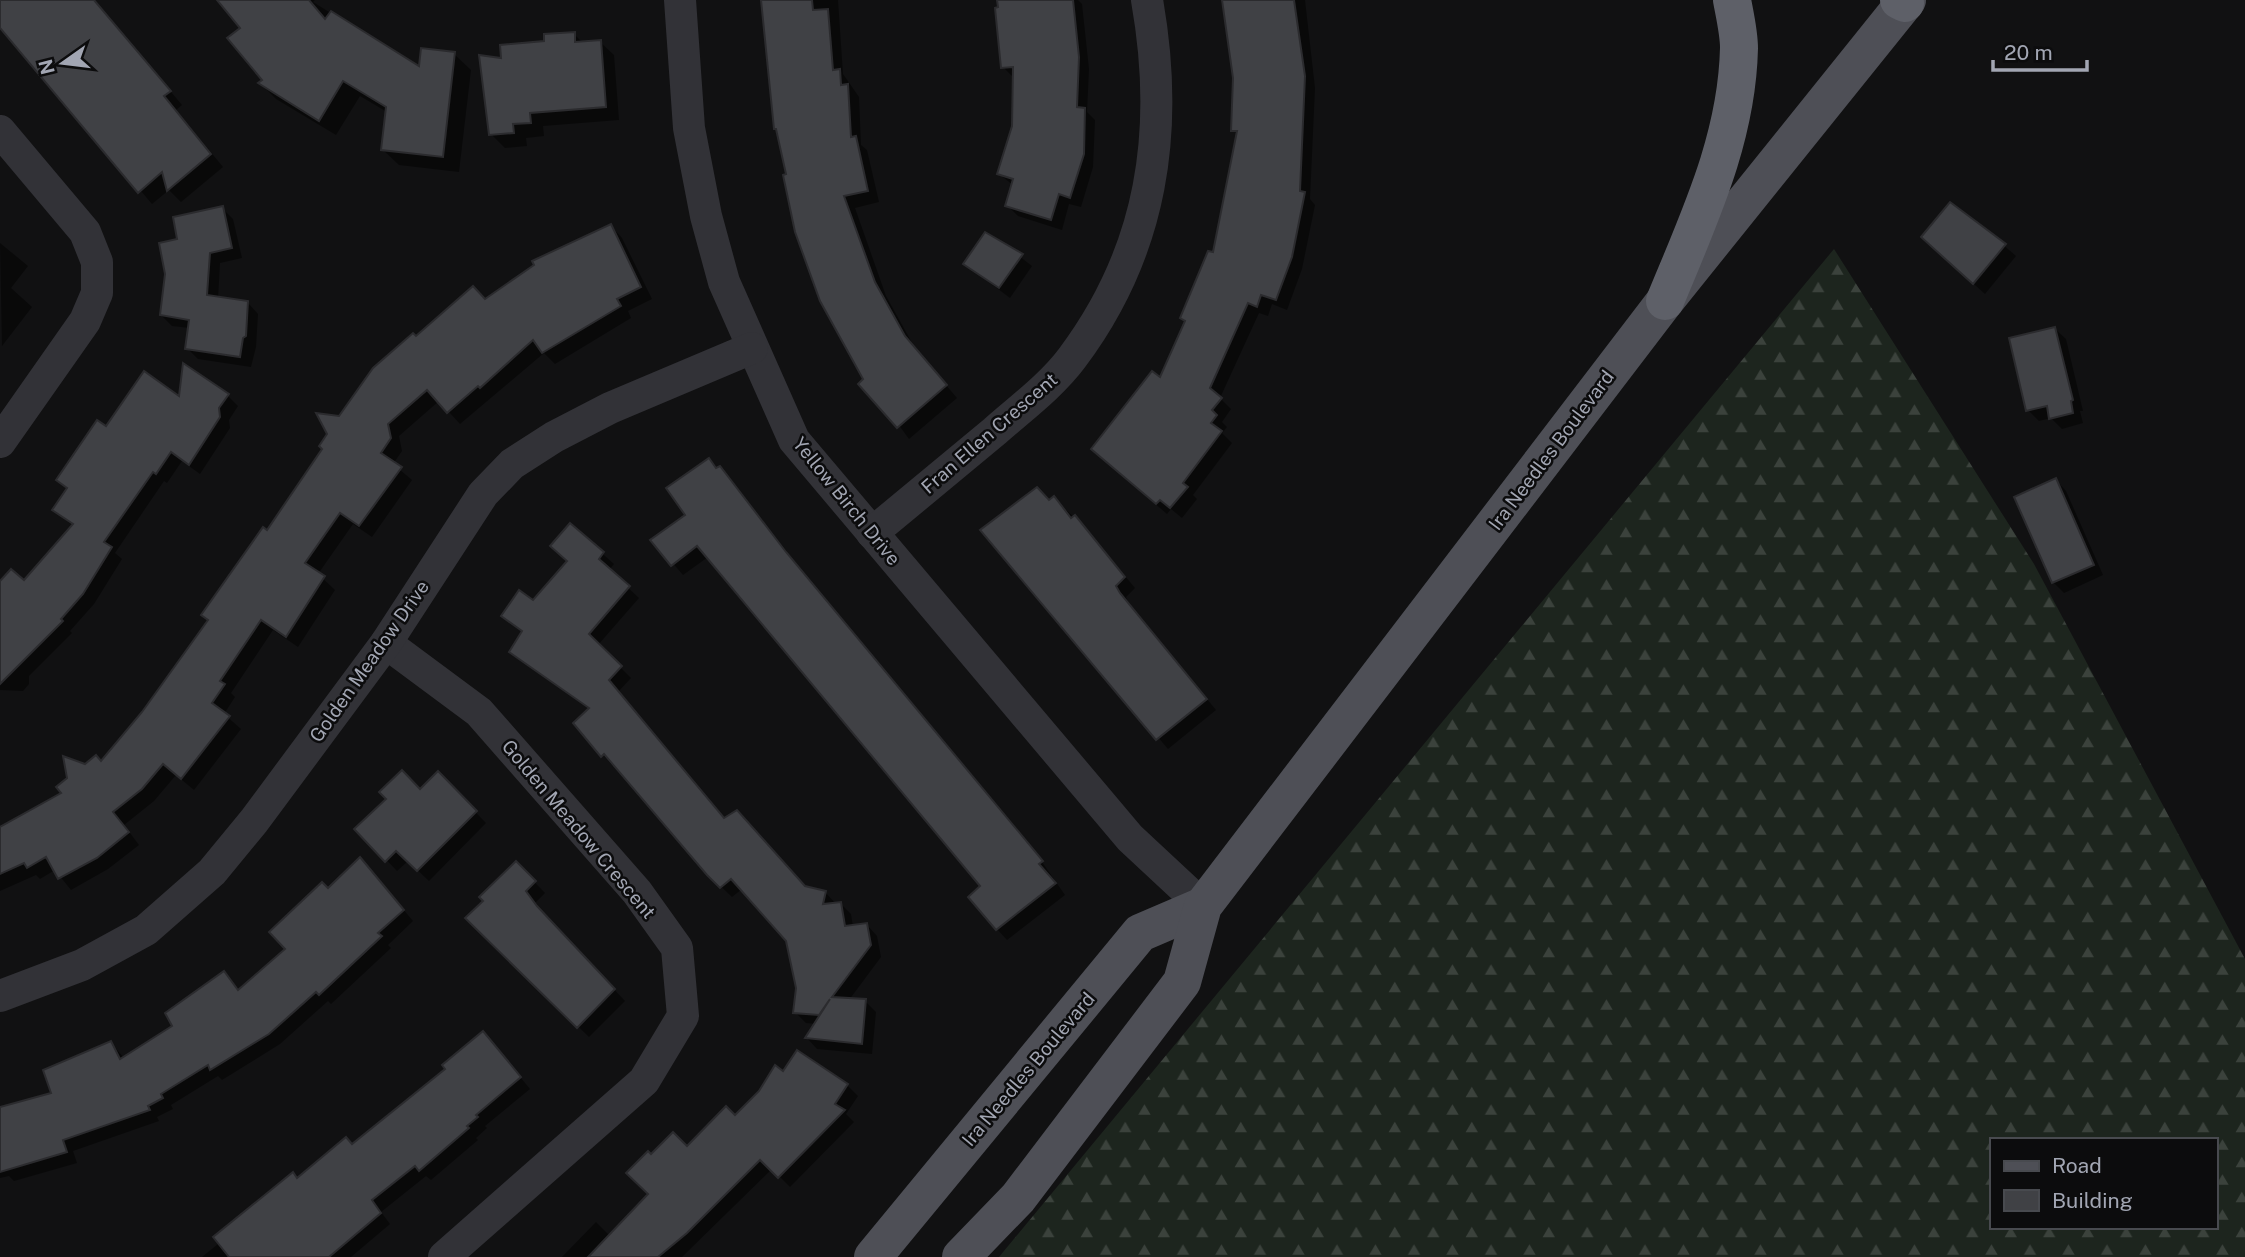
<svg xmlns="http://www.w3.org/2000/svg" width="2245" height="1257" viewBox="0 0 2245 1257" font-family="'Public Sans',sans-serif">
<style>
.forest{fill:url(#forest-firs);fill-rule:evenodd}
.shadow{fill:#0007}
.building{fill:#404145;stroke:#2b2b2e;stroke-width:2}
.lines{fill:none;stroke-linecap:round;stroke-linejoin:round}
.minor{stroke:#323237;stroke-width:32}
.major{stroke:#4e4f56;stroke-width:38}
.highway{stroke:#5e6068;stroke-width:38}
.labels{text-anchor:middle;stroke-width:5;stroke-linejoin:round;paint-order:stroke}
.street-label{font-size:19px;fill:#a2a6b3;stroke:#0c0c0d}
</style>
<defs>
<pattern id="forest-firs" width="22" height="20" patternUnits="userSpaceOnUse" patternTransform="scale(1.75)"><rect width="22" height="20" fill="#1d251e"/><path d="M5 1l3.5 6h-7zM16 11l3.5 6h-7z" fill="#3b423c"/></pattern>
</defs>
<rect width="100%" height="100%" fill="#111112"/>
<path class="forest" d="M1834 249 2034 564 2245 959V1257H999ZM1991 1140H2215V1227H1991Z"/>
<g class="shadow">
<path d="M0 0H50L109 18 182 105 176 110 223 167 181 202 169 190 152 204 0 25Z"/>
<path d="M219 0H315L313 2 421 69 454 54 471 70 459 172 399 165 382 149 387 112 360 96 336 135 276 99 260 83 264 80 242 28Z"/>
<path d="M763 0H838L843 74 859 97 861 145 867 150 879 202 855 208 886 296 916 350 957 398 909 439 866 380 788 175 775 128Z"/>
<path d="M1040 0H1078L1082 4 1089 69 1087 112 1095 120 1093 167 1081 207 1069 204 1062 230 1018 216 1007 205 1013 185 999 174 1013 126 1015 79 1003 67Z"/>
<path d="M1221 0H1305L1315 88 1310 199 1315 205 1302 269 1287 310 1272 304 1268 316 1259 313 1220 398 1231 409 1222 422 1227 427 1222 433 1232 443 1193 495 1197 499 1182 518 1171 509 1167 514 1104 460 1161 380 1186 322 1182 318 1214 255 1238 135 1233 130 1235 78Z"/>
<path d="M574 34 583 43 600 42 614 55 619 120 543 126 544 136 526 138 527 146 505 148 491 134 503 60Z"/>
<path d="M222 208 233 219 242 258 220 263 218 299 248 303 258 314 256 347 251 367 198 359 187 348 190 328 172 326 161 315 179 240Z"/>
<path d="M1978 223 2016 256 1985 294 1934 248Z"/>
<path d="M611 226 622 238 652 299 628 311 631 318 555 364 544 353 460 424 439 401 399 436 402 451 393 464 412 480 372 537 353 524 318 574 335 590 298 647 273 630 231 693 235 697 224 714 241 729 194 790 176 775 154 801 124 825 139 845 108 869 71 890 55 870 40 879 36 875 0 891V829L64 794 85 766 101 763 144 713 210 622 203 615 268 532 324 449 340 417 416 338Z"/>
<path d="M997 239 1032 266 1010 298 965 264Z"/>
<path d="M0 243 28 266 11 288 32 307 2 346Z"/>
<path d="M2055 329 2066 339 2083 411H2080L2083 423 2062 429 2051 418 2039 421 2028 410Z"/>
<path d="M228 396 238 406 229 420 230 428 200 474 182 461 167 483 164 481 115 553 122 559 94 604 70 631 72 633 29 676V684L23 691 0 690V584L24 582 73 526 54 510 68 490 58 480 106 428 180 399Z"/>
<path d="M709 460 730 478 797 565 1028 842 1065 895 1007 940 997 929 982 887 708 557 683 575 653 540 687 516Z"/>
<path d="M2056 480 2066 491 2103 575 2064 593 2053 582Z"/>
<path d="M1054 498 1085 528 1135 588 1126 597 1130 606 1216 710 1168 749 983 531Z"/>
<path d="M570 525 614 564 609 570 639 598 598 645 631 678 618 692 725 819 806 888 825 892 836 904 840 903 851 914 853 927 867 925 877 936 881 957 849 1000 865 1001 876 1012 872 1054 817 1049 807 1038 817 1024 806 1023 795 1012 798 987 788 940 742 889 732 897 708 874 615 764 613 766 603 755 575 723 589 709 511 652 523 633 503 616 534 603 569 562Z"/>
<path d="M438 774 486 823 429 881 408 861 397 871 357 829 388 799 420 791Z"/>
<path d="M516 863 545 893 535 903 548 919 625 1001 589 1037 467 918Z"/>
<path d="M370 870 413 921 388 945 391 948 331 1004 328 1001 280 1044 222 1080 218 1076 171 1105 173 1109 157 1117 159 1121 73 1151 77 1163 14 1181 9 1176 0 1178V1106L1 1108 53 1094 111 1043 124 1058 175 1026 223 973 240 991 288 950 328 890Z"/>
<path d="M493 1044 530 1089 485 1126 487 1128 476 1138 478 1140 431 1180 426 1176 381 1212 390 1224 351 1257H202L298 1179 353 1146Z"/>
<path d="M784 1073 847 1085 858 1096 846 1114 854 1122 790 1187 772 1169 682 1257H562L596 1222 610 1236 650 1194 628 1173 673 1134 687 1148 735 1118Z"/>
</g>
<g class="building">
<path d="M0 0H94L171 91 164 96 211 154 167 191 162 172 138 193 0 28Z"/>
<path d="M217 0H309L325 19 331 11 419 66 421 48 455 52 443 157 381 150 386 107 343 81 319 121 258 83 262 80 227 38 240 28Z"/>
<path d="M761 0H812L813 10 828 9 833 70 840 69 841 85 848 84 851 137 856 136 868 191 844 196 875 282 905 336 947 385 897 428 858 384 863 379 820 301 795 232 783 175 786 174 776 129H774Z"/>
<path d="M997 0H1073L1079 57 1077 107 1085 108 1084 154 1070 198 1059 194 1051 220 1005 206 1013 179 997 174 1012 126 1013 67 1001 68 995 8 998 7Z"/>
<path d="M1222 0H1294L1305 76 1300 191 1305 192 1292 257 1276 300 1261 295 1257 307 1248 303 1210 388 1222 398 1212 410 1217 415 1211 423 1222 431 1183 483 1188 487 1170 508 1160 500 1156 504 1091 449 1152 371 1160 377 1185 321 1180 318 1208 251 1213 252 1237 131H1231L1233 78Z"/>
<path d="M575 32V42L601 40 606 107 530 113 531 123 513 124 514 133 489 135 479 55 501 58 500 45 544 41V34Z"/>
<path d="M1950 202 2006 244 1973 284 1921 237Z"/>
<path d="M223 206 232 248 210 253 207 295 248 301 246 336 243 338 240 357 185 349 189 320 160 315 165 274 159 243 177 239 173 217Z"/>
<path d="M611 224 641 287 617 299 621 306 542 353 533 340 480 388 478 386 447 413 427 390 388 424 391 438 381 453 402 467 359 526 340 513 305 563 325 576 286 637 261 620 220 681 225 684 212 703 230 716 181 779 163 764 142 789 113 812 129 832 97 858 58 879 46 857 27 868 24 863 0 874V827L61 793 56 787 67 778 63 756 85 764 96 755 101 761 142 712 208 620 201 615 263 527 267 530 322 449 319 446 327 434 316 413 339 416 373 368 413 333 416 336 473 286 485 299 534 265 532 261Z"/>
<path d="M985 232 1023 254 999 288 963 264Z"/>
<path d="M2055 327 2073 400 2071 401 2073 413 2049 419 2047 406 2026 411 2009 338Z"/>
<path d="M183 363 229 394 219 408 220 417 189 465 171 452 156 474 153 472 104 542 112 547 83 594 61 619 63 621 0 684V581L11 569 24 580 73 524 52 510 67 488 56 480 97 420 106 426 144 371 179 396Z"/>
<path d="M709 458 716 468 720 466 786 552 1043 861 1039 864 1056 883 996 930 968 897 980 886 697 546 671 566 650 540 685 515 666 488Z"/>
<path d="M2056 478 2094 565 2052 583 2014 497Z"/>
<path d="M1037 487 1049 500 1054 496 1071 518 1075 515 1125 577 1116 586 1120 593 1207 699 1156 740 980 530Z"/>
<path d="M570 523 604 552 599 559 630 586 589 634 622 666 609 680 724 818 737 810 805 886 826 891 823 904 841 902 845 926 867 923 871 945 832 997 866 999 862 1044 805 1038 830 999 819 1015 793 1013 796 988 786 941 731 879 720 888 707 875 604 754 601 757 573 723 589 708 509 652 522 631 501 616 519 590 533 600 567 561 550 546Z"/>
<path d="M402 770 420 789 438 771 477 811 417 871 396 851 385 862 354 829 386 799 379 792Z"/>
<path d="M360 857 404 910 378 933 382 936 319 995 316 992 269 1034 210 1070 208 1065 161 1094 163 1098 148 1106 150 1110 63 1140 67 1152 0 1172V1107L51 1093 43 1070 111 1041 120 1059 172 1026 165 1013 224 971 238 990 285 949 269 932 322 882 328 888Z"/>
<path d="M516 861 536 881 526 891 537 906 615 989 577 1028 465 918 483 901 479 897Z"/>
<path d="M483 1031 521 1077 476 1115 478 1117 467 1126 469 1128 419 1171 415 1166 372 1200 381 1213 329 1257H229L213 1237 293 1172 297 1178 346 1137 352 1144 445 1069 442 1065Z"/>
<path d="M797 1050 848 1084 835 1104 845 1110 778 1178 760 1160 687 1233 658 1257H588L648 1194 626 1173 648 1151 651 1154 673 1132 687 1146 726 1106 735 1115 759 1091 775 1065 783 1071Z"/>
</g>
<g class="lines">
<g class="minor">
<path d="M680 0 689 128 706 216 724 282 794 440 1130 838 1203 906"/>
<path d="M0 131 85 232 97 262V293L85 321 0 442"/>
<path d="M872 533C913 499 954 465 995 431 1021 408 1051 386 1072 358 1153 250 1170 130 1147 0"/>
<path d="M386 643 479 712 637 892 677 948 683 1016 644 1081 444 1257"/>
<path d="M0 996 82 965 146 930 212 872 254 821 386 643 483 494 512 464 554 437 610 408 752 348"/>
</g>
<g class="major">
<path d="M873 1257 1140 933 1203 906"/>
<path d="M961 1257 1018 1198 1182 982 1203 906 1665 301 1907 0"/>
</g>
<g class="highway">
<path d="M1899 0 1905 3"/>
<path d="M1665 301C1699 218 1737 139 1739 48 1739 33 1735 16 1732 0"/>
</g>
</g>
<g class="labels">
<g class="street-label">
<text transform="translate(989 433) rotate(-41)" y="7">Fran Ellen Crescent</text>
<text transform="translate(1551 450) rotate(-53)" y="7">Ira Needles Boulevard</text>
<text transform="translate(847 501) rotate(51)" y="7">Yellow Birch Drive</text>
<text transform="translate(369 661) rotate(-55)" y="7">Golden Meadow Drive</text>
<text transform="translate(579 829) rotate(50)" y="7">Golden Meadow Crescent</text>
<text transform="translate(1028 1069) rotate(-50)" y="7">Ira Needles Boulevard</text>
</g>
</g>
<rect x="1990" y="1138" width="228" height="91" fill="#0c0c0d" stroke="#484a4f" stroke-width="2"/>
<rect x="2004" y="1161" width="35" height="10" fill="#4e4f56" stroke="#484a4f" stroke-width="2"/>
<text x="2052" y="1173" font-size="21" fill="#a2a6b3">Road</text>
<rect x="2004" y="1190" width="35" height="21" fill="#404145" stroke="#484a4f" stroke-width="2"/>
<text x="2052" y="1208" font-size="21" fill="#a2a6b3">Building</text>
<g transform="translate(63 63) rotate(256)" stroke="#0c0c0d" stroke-width="5" paint-order="stroke">
<path d="M0-5L12 26L0 18L-12 26Z" fill="#a2a6b3"/>
<text y="-10" font-size="19" font-weight="bold" text-anchor="middle" fill="#a2a6b3">N</text>
</g>
<path d="M1993 60v10h94v-10" fill="none" stroke="#a2a6b3" stroke-width="3.5"/>
<text x="2004" y="60" font-size="21" fill="#a2a6b3" stroke="#0c0c0d" stroke-width="5" paint-order="stroke">20 m</text>
</svg>
